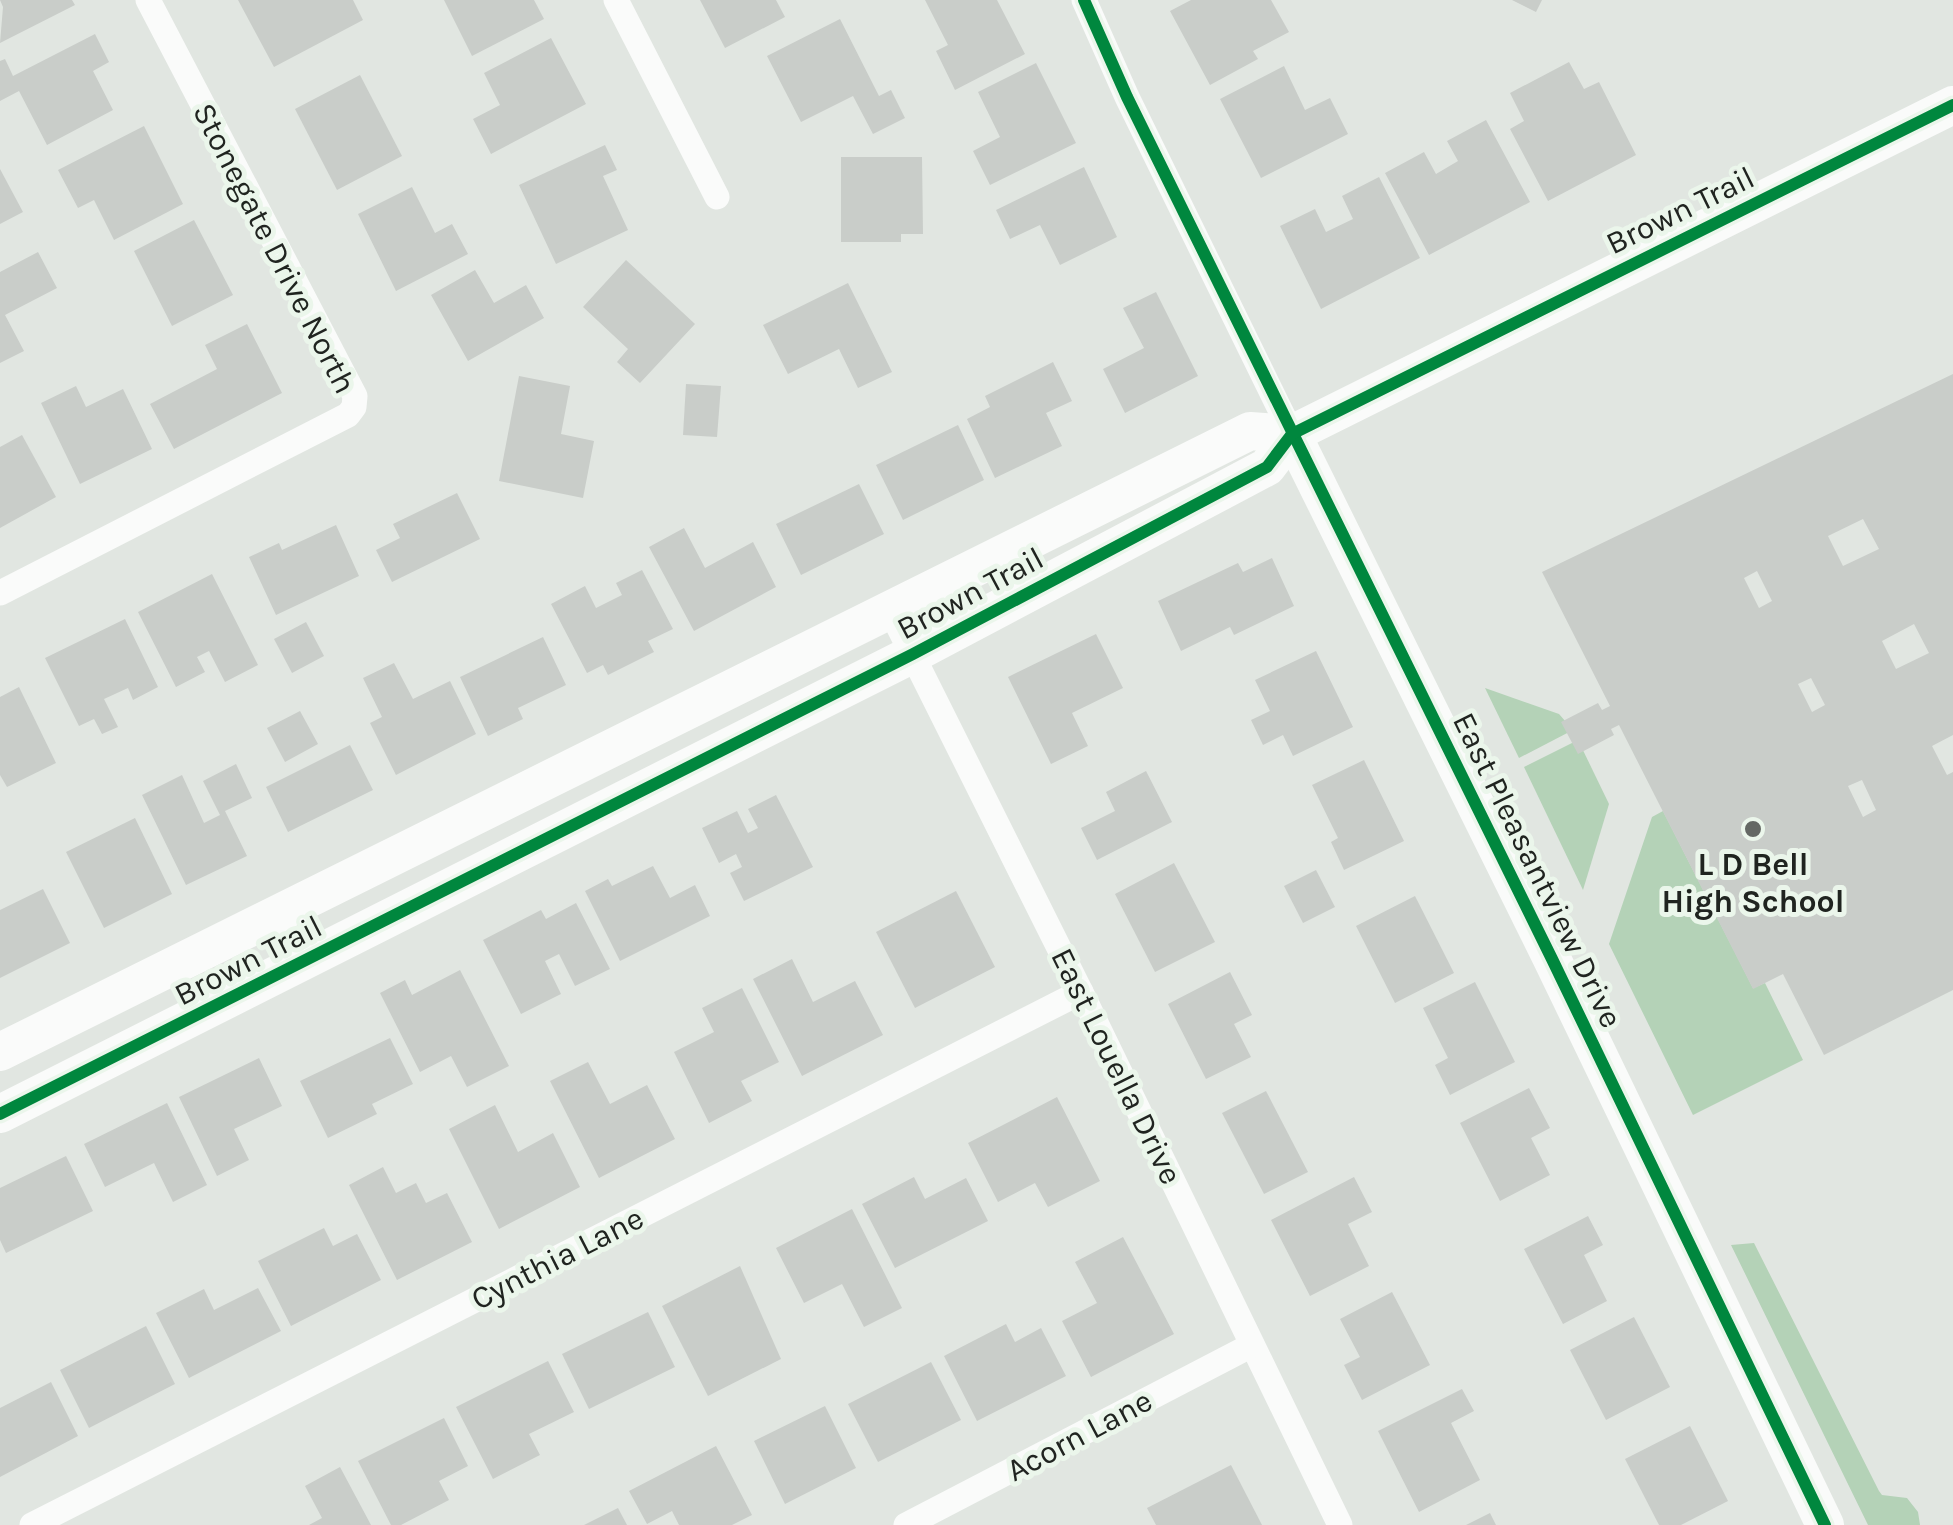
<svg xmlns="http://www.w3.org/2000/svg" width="1953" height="1525" viewBox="0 0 1953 1525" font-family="Karla,sans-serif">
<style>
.green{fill:#b4d2b7}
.building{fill:#c9cdc9;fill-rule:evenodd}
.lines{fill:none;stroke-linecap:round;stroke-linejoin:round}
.street{stroke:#fafbfa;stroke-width:25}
.secondary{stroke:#fafbfa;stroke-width:38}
.cycleway-casing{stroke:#ebf6eb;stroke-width:19}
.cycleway{stroke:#00873e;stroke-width:12}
.poi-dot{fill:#646864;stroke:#ebf6eb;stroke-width:4}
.labels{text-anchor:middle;stroke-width:10;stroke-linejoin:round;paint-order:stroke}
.street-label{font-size:32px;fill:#202420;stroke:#ebf6eb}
.poi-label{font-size:32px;font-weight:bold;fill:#202420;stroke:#ebf6eb}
</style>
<rect width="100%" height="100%" fill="#e1e6e1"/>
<g class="green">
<path d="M1485 688 1559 714 1573 730 1519 758Z"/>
<path d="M1578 740 1609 804 1583 890 1524 767Z"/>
<path d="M1663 811 1753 988 1765 983 1803 1060 1693 1115 1609 944 1652 817Z"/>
<path d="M1754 1243 1879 1491 1882 1495 1907 1498 1918 1512 1920 1525H1868L1731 1245Z"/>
</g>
<g class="building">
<path d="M0 0H72L75 5 0 43 3 7Z"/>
<path d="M238 0H353L363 20 274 67Z"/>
<path d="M444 0H534L544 19 472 56Z"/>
<path d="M700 0H776L785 17 725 48Z"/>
<path d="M925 0H997L1025 54 955 90 936 51 948 45Z"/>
<path d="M1191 0H1271L1289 32 1253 51 1258 59 1210 85 1170 11Z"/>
<path d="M1512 0H1542L1536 12Z"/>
<path d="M840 19 879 96 891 90 905 118 873 134 853 96 801 122 767 56Z"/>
<path d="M95 34 109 62 93 71 113 110 47 145 19 91 0 101V61L5 59 13 76Z"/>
<path d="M551 38 586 104 491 154 473 119 500 105 484 73Z"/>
<path d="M1569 62 1584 89 1599 82 1636 155 1548 201 1510 129 1524 121 1510 93Z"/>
<path d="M1036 63 1076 143 990 185 973 151 1000 137 978 92Z"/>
<path d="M1284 66 1305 110 1330 98 1348 134 1261 178 1220 99Z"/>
<path d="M360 75 402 156 337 190 295 109Z"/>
<path d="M1486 120 1530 202 1429 255 1385 173 1424 152 1436 174 1458 161 1447 141Z"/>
<path d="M144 126 183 204 114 240 94 200 78 208 58 170Z"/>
<path d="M605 145 617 170 603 176 628 230 556 264 519 185Z"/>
<path d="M841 157H922L923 234H901V242H841Z"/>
<path d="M1084 167 1117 237 1060 265 1040 225 1010 239 996 210Z"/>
<path d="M0 169 23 212 0 224Z"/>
<path d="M1379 177 1420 258 1321 309 1280 226 1315 209 1326 232 1353 219 1342 196Z"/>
<path d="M412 187 435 233 452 224 468 254 396 291 358 214Z"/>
<path d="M194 220 233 295 172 326 134 251Z"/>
<path d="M38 252 57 288 5 315 24 351 0 363V272Z"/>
<path d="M626 260 695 324 640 383 617 362 628 349 583 307Z"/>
<path d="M475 270 494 303 526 285 544 318 468 361 431 295Z"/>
<path d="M848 283 892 372 858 388 839 349 788 374 763 325Z"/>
<path d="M1156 292 1198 376 1125 413 1103 369 1144 348 1123 308Z"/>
<path d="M247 324 282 393 174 449 150 404 217 369 205 345Z"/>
<path d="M1053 362 1072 401 1046 413 1062 446 995 478 967 419 990 407 985 396Z"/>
<path d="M1953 374V735L1932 746 1947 775 1953 772V990L1824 1055 1783 974 1753 989 1619 725 1611 729 1614 735 1578 754 1561 722 1598 703 1602 710 1610 706 1542 572ZM1863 519 1879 549 1843 566 1828 536ZM1757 571 1772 601 1759 608 1744 578ZM1914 624 1929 653 1896 669 1882 641ZM1811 678 1825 705 1812 712 1798 684ZM1862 780 1876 810 1863 817 1848 786Z"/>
<path d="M519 376 570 386 561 434 594 441 583 498 499 481Z"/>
<path d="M686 384 721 386 717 437 683 435Z"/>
<path d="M76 386 86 407 123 389 152 449 80 484 41 403Z"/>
<path d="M958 425 984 480 903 520 876 465Z"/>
<path d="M22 435 56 497 0 528V447Z"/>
<path d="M859 484 884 534 801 575 776 524Z"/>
<path d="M457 493 480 539 392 582 376 550 400 538 393 524Z"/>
<path d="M336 525 359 576 276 615 249 557 279 543 282 550Z"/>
<path d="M684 528 705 568 753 542 776 587 694 631 649 547Z"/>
<path d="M1272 558 1294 606 1234 635 1230 627 1181 651 1158 601 1238 563 1243 572Z"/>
<path d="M642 570 673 629 648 641 654 652 608 675 603 665 587 673 551 604 585 586 596 608 622 595 616 583Z"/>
<path d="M212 574 258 665 225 682 209 651 197 657 205 672 176 687 138 612Z"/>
<path d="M125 619 158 687 133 700 128 688 104 699 118 727 102 734 94 719 79 726 45 658Z"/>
<path d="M306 622 324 656 292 673 274 639Z"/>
<path d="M1096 634 1123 688 1072 713 1088 746 1051 764 1008 677Z"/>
<path d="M543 637 566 685 518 708 523 719 488 736 460 677Z"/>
<path d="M1316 651 1353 727 1293 756 1283 735 1263 745 1251 720 1270 711 1255 680Z"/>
<path d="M394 663 413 699 450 681 476 734 396 775 370 723 382 717 363 678Z"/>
<path d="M19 687 56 763 7 787 0 775V697Z"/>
<path d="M300 711 318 744 285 762 267 728Z"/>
<path d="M350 745 373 790 288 832 266 787Z"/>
<path d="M1364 760 1404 841 1344 870 1331 842 1338 838 1312 785Z"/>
<path d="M236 764 252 798 225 811 247 856 186 885 142 795 182 775 204 823 220 815 203 781Z"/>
<path d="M1146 771 1172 822 1097 860 1081 828 1115 811 1106 792Z"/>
<path d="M776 795 813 867 744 901 730 873 742 867 736 854 719 863 702 828 737 811 748 833 758 828 748 809Z"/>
<path d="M135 818 172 894 104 928 66 852Z"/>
<path d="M1174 863 1215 942 1155 972 1115 894Z"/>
<path d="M653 866 670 898 695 885 710 916 620 961 585 891 608 879 612 886Z"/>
<path d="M1316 870 1335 907 1303 923 1284 886Z"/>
<path d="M43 889 70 943 0 978V910Z"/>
<path d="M956 891 995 967 915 1008 876 932Z"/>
<path d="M1415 896 1454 973 1395 1003 1356 926Z"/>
<path d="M576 903 610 969 575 986 559 954 545 961 561 994 521 1014 483 940 541 910 546 919Z"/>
<path d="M792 959 813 1002 855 981 883 1035 802 1076 753 979Z"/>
<path d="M460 970 509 1066 467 1087 451 1056 420 1072 380 993 405 980 412 995Z"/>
<path d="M1230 972 1252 1015 1234 1024 1251 1057 1206 1079 1168 1004Z"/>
<path d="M1475 982 1515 1062 1450 1095 1435 1065 1448 1058 1423 1008Z"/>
<path d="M742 988 779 1062 741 1081 752 1101 709 1123 674 1052 714 1032 702 1008Z"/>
<path d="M390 1038 413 1084 372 1104 377 1114 328 1138 300 1081Z"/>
<path d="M259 1058 282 1106 234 1129 249 1160 217 1176 179 1097Z"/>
<path d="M588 1062 610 1104 647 1085 675 1139 599 1178 550 1081Z"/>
<path d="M1529 1088 1550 1128 1531 1138 1550 1175 1500 1201 1460 1123Z"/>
<path d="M1266 1091 1308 1172 1264 1194 1222 1113Z"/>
<path d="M1057 1097 1100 1181 1048 1207 1035 1183 998 1202 968 1143Z"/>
<path d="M167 1103 207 1185 173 1202 154 1163 105 1187 84 1144Z"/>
<path d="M495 1105 518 1152 553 1133 580 1187 499 1229 449 1129Z"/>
<path d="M66 1156 93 1211 6 1253 0 1240V1188Z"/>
<path d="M383 1167 396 1193 416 1183 426 1203 447 1193 472 1242 397 1280 349 1185Z"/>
<path d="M914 1177 925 1199 966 1178 988 1221 895 1268 862 1204Z"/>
<path d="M1354 1177 1372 1212 1348 1224 1369 1266 1310 1296 1271 1220Z"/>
<path d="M852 1209 902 1308 864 1327 842 1284 804 1303 776 1248Z"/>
<path d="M1588 1216 1603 1245 1584 1255 1607 1301 1563 1324 1524 1249Z"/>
<path d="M324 1228 333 1246 357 1234 381 1280 291 1326 258 1261Z"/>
<path d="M1123 1237 1174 1334 1091 1377 1062 1321 1097 1303 1075 1262Z"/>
<path d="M740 1266 781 1359 708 1396 662 1306Z"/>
<path d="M258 1288 281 1331 189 1378 156 1313 204 1289 214 1310Z"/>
<path d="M1392 1292 1430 1365 1362 1400 1344 1365 1360 1357 1340 1319Z"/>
<path d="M648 1312 675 1367 589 1409 562 1354Z"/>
<path d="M1634 1317 1670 1387 1606 1420 1570 1350Z"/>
<path d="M1006 1324 1015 1342 1041 1328 1066 1376 977 1421 944 1356Z"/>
<path d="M146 1326 175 1384 89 1428 60 1370Z"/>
<path d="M548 1361 574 1412 529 1434 540 1455 493 1479 456 1407Z"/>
<path d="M931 1362 961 1420 878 1462 848 1404Z"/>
<path d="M51 1382 78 1436 0 1477V1408Z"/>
<path d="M1462 1389 1474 1411 1451 1423 1480 1480 1419 1512 1378 1431Z"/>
<path d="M825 1406 856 1468 785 1504 754 1441Z"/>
<path d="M444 1418 468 1466 439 1481 449 1500 401 1525H391L358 1461Z"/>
<path d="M1690 1426 1728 1501 1681 1525H1659L1625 1459Z"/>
<path d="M716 1446 752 1515 732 1525H679L672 1511 647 1524 629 1491Z"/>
<path d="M1231 1465 1262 1525H1156L1147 1508Z"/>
<path d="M340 1467 371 1525H309L322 1518 305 1486Z"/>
<path d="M618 1508 627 1525H584Z"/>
<path d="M1490 1513 1496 1525H1466Z"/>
</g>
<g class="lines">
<g class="street">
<path d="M616 0 717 197"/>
<path d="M1084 0 1127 97 1292 434"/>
<path d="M0 593 348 415 354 407 355 396 148 0"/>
<path d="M890 610 1081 992 1340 1525"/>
<path d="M32 1525 1081 992"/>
<path d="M906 1525 1252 1345"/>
</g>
<g class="secondary">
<path d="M1292 434 1552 959 1825 1525"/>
<path d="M0 1052 1250 431 1292 434"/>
<path d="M0 1114 913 654 1267 467 1292 434 1953 105"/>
</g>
<defs>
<g id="cycleway">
<path d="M1084 0 1127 97 1552 959 1825 1525"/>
<path d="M0 1114 913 654 1267 467 1292 434 1953 105"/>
</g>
</defs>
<use href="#cycleway" class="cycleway-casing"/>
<use href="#cycleway" class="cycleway"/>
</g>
<circle class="poi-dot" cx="1753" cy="829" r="10"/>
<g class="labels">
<g class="street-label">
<text transform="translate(1680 210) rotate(-26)" y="11">Brown Trail</text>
<text transform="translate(275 248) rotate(63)" y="11">Stonegate Drive North</text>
<text transform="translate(970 593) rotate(-28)" y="11">Brown Trail</text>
<text transform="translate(1538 870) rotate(64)" y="11">East Pleasantview Drive</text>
<text transform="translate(248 960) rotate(-27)" y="11">Brown Trail</text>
<text transform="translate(1117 1066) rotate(64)" y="11">East Louella Drive</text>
<text transform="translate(557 1258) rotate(-27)" y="11">Cynthia Lane</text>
<text transform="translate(1079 1435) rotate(-28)" y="11">Acorn Lane</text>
</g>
<g class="poi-label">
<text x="1753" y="875">L D Bell<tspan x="1753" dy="37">High School</tspan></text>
</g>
</g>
</svg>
